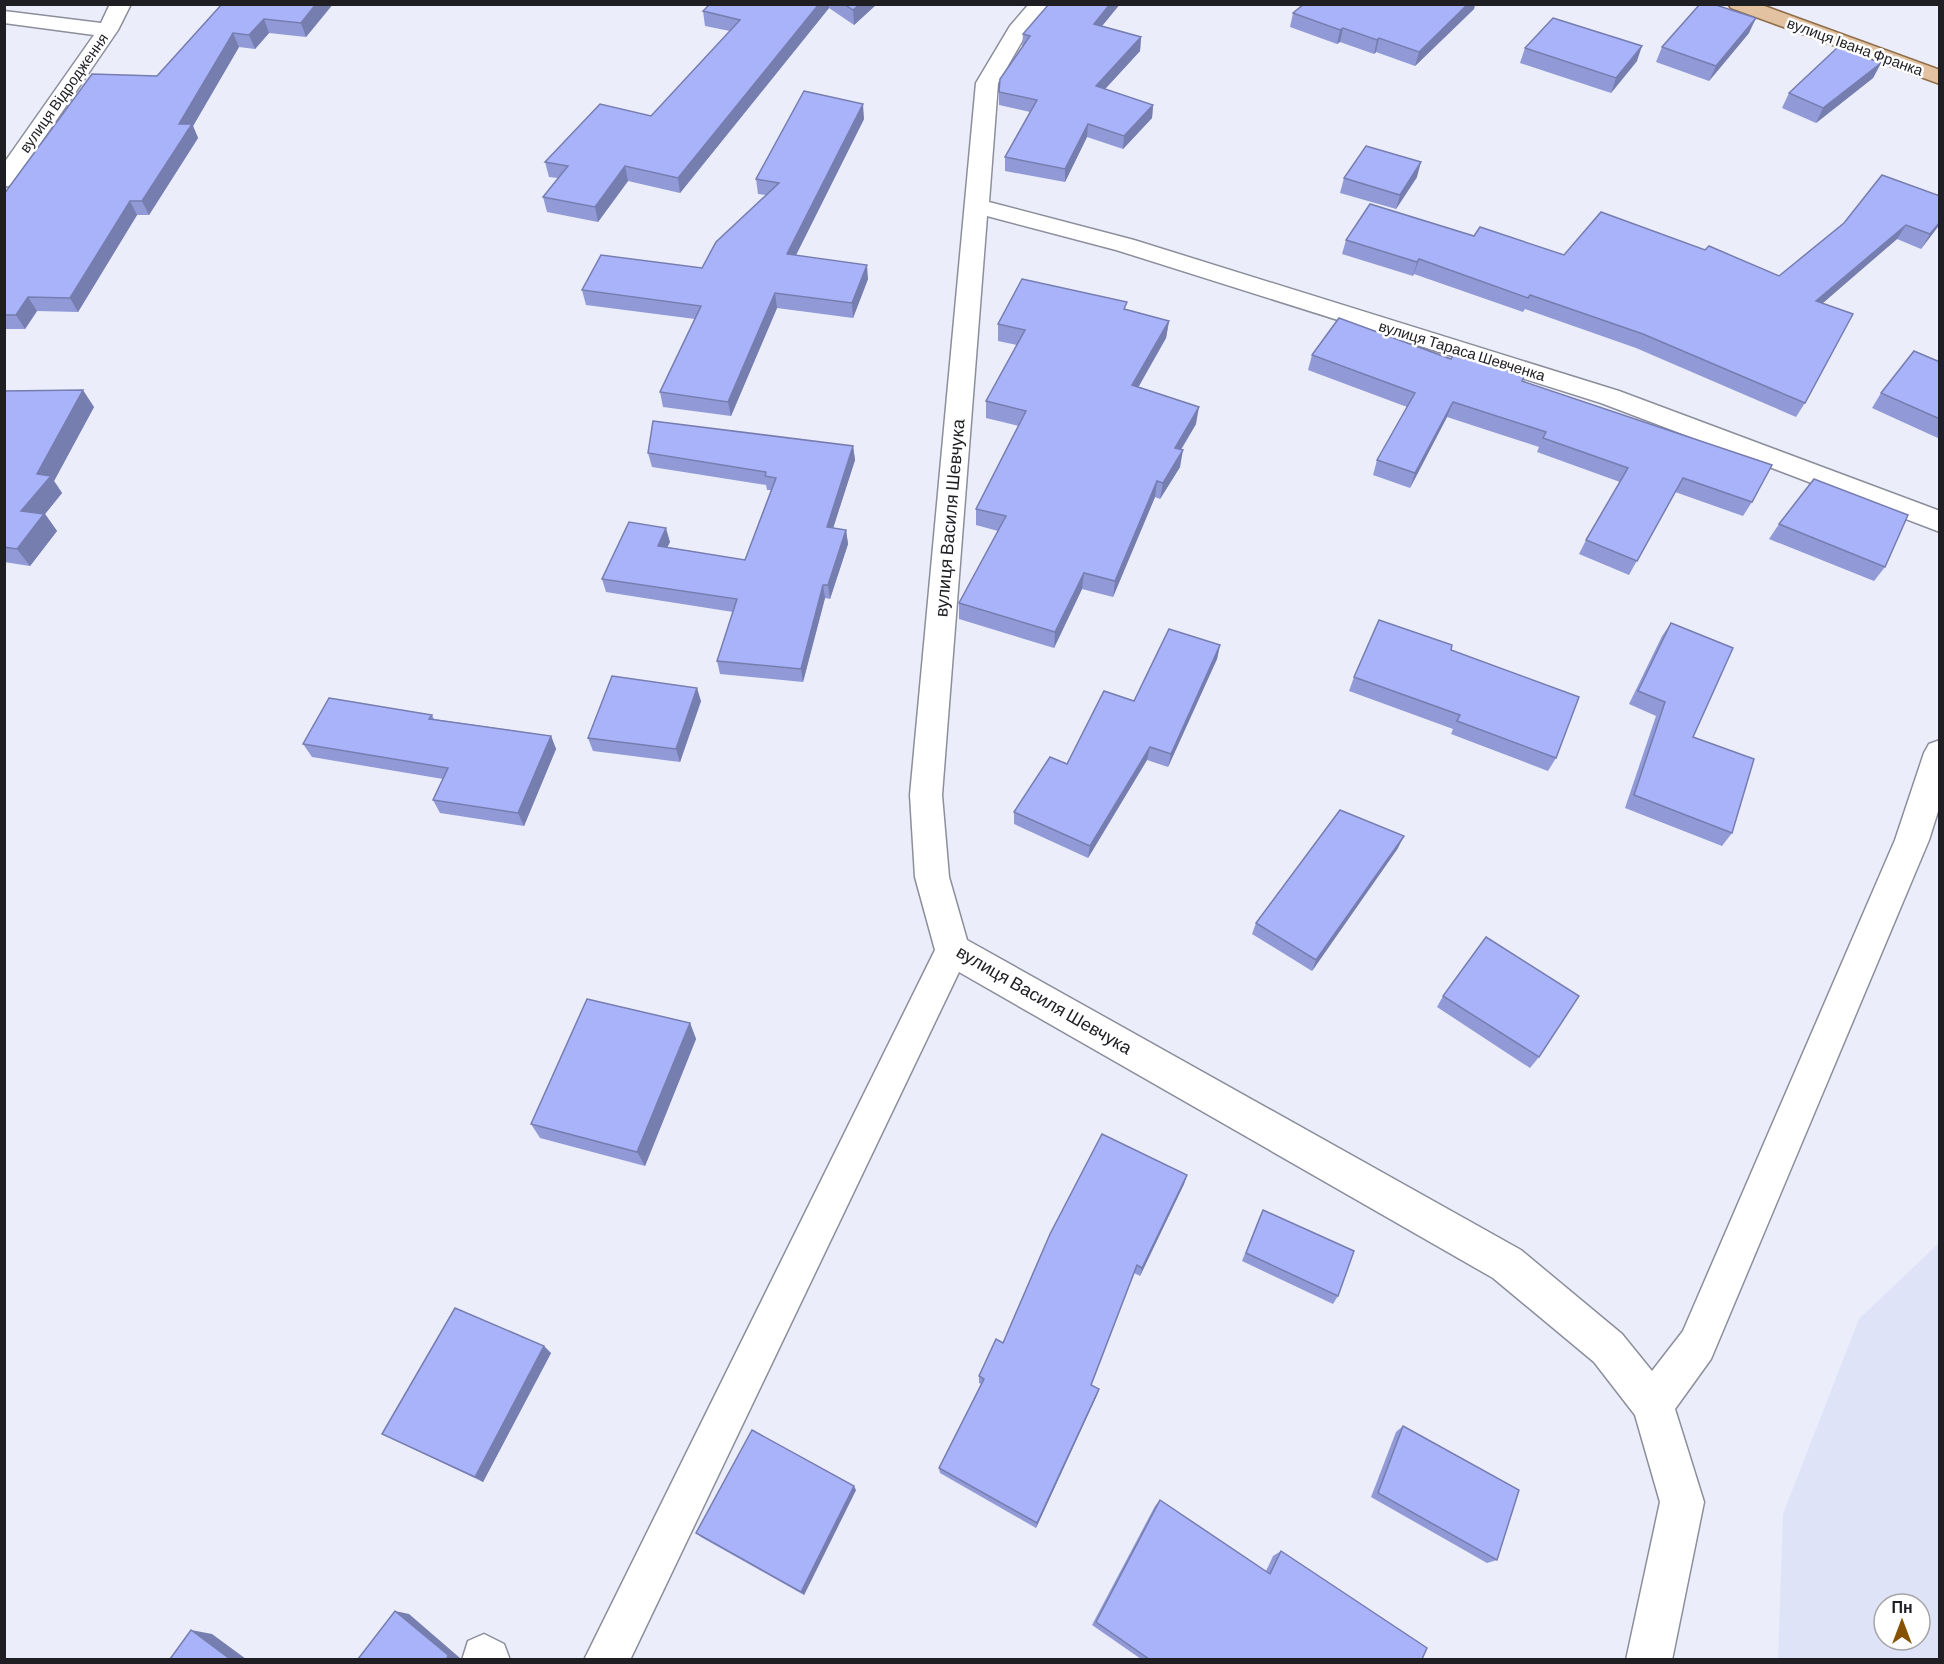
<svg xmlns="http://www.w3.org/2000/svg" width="1944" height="1664" viewBox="0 0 1944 1664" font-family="Barlow,sans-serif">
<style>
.built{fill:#dfe3f8;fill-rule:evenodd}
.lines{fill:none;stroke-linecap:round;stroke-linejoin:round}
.minor-casing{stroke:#8c8f9b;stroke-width:3}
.major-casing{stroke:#906f4b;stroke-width:3}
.minor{fill:#fff;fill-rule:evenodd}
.major{fill:#e2c2a0;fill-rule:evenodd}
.wall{fill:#919ad7}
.shaded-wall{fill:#767daf}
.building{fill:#a9b3fa;stroke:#767daf;stroke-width:1.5}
.labels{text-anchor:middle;stroke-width:5;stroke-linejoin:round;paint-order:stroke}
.far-street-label{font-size:15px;fill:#1e1e23;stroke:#fff}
.street-label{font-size:18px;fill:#1e1e23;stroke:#fff}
</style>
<rect width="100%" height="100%" fill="#ebedfb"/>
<path class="built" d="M1939 1243V1659H1778L1783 1514 1859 1319ZM1884 1604H1920V1640H1884Z"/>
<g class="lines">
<defs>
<g id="minor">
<path d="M110 4H131L118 30 12 185 4 187V163L94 35 4 23V11L101 23Z"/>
<path d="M1029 4H1051L1029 29 998 83 989 202 1134 240 1619 391 1940 511V532L1601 403 1116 250 987 216 942 795 949 877 967 940 1521 1250 1622 1334 1652 1371 1683 1331 1895 840 1924 753 1929 744 1940 740V805L1929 840 1711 1359 1675 1409 1704 1502 1672 1660H1626L1660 1502 1635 1415 1594 1362 1493 1278 959 972 630 1660H584L935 950 915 877 910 795 976 83 1010 26Z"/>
<path d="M484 1634 504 1644 510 1660H462L468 1641Z"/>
</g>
<path id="major" d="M1728 4H1759L1940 70V84L1731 8Z"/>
</defs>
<use href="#minor" class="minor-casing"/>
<use href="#major" class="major-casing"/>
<use href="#minor" class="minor"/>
<use href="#major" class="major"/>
</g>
<g class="wall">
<path d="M222 4H333L306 37 269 33 255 49 239 47 193 126 198 138 149 215H137L78 312 37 311 25 329H4V194L157 76Z"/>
<path d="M710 4H877L854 25 829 8 680 193 628 181 598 222 547 212 543 197 558 178 549 177 545 162 651 116 730 31 705 26 703 11Z"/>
<path d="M1120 4 1102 26 1141 37 1140 51 1105 89 1153 105 1152 118 1123 149 1087 137 1065 182 1005 171V157L1030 112 999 105V92L1022 47 1023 34Z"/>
<path d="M1304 4H1475L1474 9 1415 66 1376 52 1374 54 1340 42 1337 44 1290 27 1293 13Z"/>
<path d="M1749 33 1709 81 1656 62 1662 47Z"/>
<path d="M1525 48 1637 61 1611 93 1520 63Z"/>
<path d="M1881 63 1873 78 1816 123 1782 108 1789 93Z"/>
<path d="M864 119 796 255 868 279 853 318 777 308 731 416 663 407 660 392 695 319 586 305 582 290 702 268 766 195 758 194 756 179Z"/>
<path d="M1417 177 1396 209 1340 193 1344 178Z"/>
<path d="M1844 223 1940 224 1921 249 1897 239 1822 303 1805 403 1796 417 1636 348 1525 309 1523 312 1414 274 1413 276 1342 254 1346 240 1474 236 1564 255 1705 250 1779 276Z"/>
<path d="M1126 309 1169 321 1166 338 1138 387 1196 424 1181 450 1180 467 1160 499 1155 497 1113 597 1082 589 1054 648 959 619V603L998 531 976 525V509L1019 426 986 418V401L1017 345 998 341V324Z"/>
<path d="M1312 355 1451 359 1523 381 1752 502 1743 516 1675 492 1629 575 1579 554 1586 540 1620 482 1537 452 1539 447 1447 417 1410 488 1373 475 1377 460 1407 407 1308 370Z"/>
<path d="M1940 362V439L1872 408 1881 393Z"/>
<path d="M4 391 94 407 54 481 62 493 45 514 57 531 30 566 4 562Z"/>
<path d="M853 446 855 460 833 528 846 530 848 544 830 599 825 598 803 682 720 674 717 661 733 612 606 592 602 579 670 542 667 547 745 560 771 490H767L766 485 652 467 648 453Z"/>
<path d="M1779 524 1885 567 1874 581 1769 539Z"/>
<path d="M1671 623 1693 737 1732 833 1722 846 1625 808 1656 716 1629 704 1662 636Z"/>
<path d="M1220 645 1217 659 1168 767 1147 760 1088 858 1014 824V812L1134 701Z"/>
<path d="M1451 650 1556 758 1548 771 1451 734 1453 729 1349 691 1354 677Z"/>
<path d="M701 701 680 762 593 751 588 738Z"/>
<path d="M432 715 434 719 551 736 556 749 524 826 440 813 433 800 443 779 312 757 303 744Z"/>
<path d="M1398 848 1312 971 1252 934 1256 923Z"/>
<path d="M1443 996 1539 1057 1530 1068 1437 1007Z"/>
<path d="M690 1023 696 1039 645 1166 540 1138 531 1124Z"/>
<path d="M1187 1175 1184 1184 1140 1276 1134 1273 1091 1385 1097 1395 1036 1528 940 1473 939 1468 981 1384 979 1383V1376L1003 1343Z"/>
<path d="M1263 1210 1338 1296 1333 1304 1242 1261 1259 1218Z"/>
<path d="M551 1353 483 1482 382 1434Z"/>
<path d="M1403 1426 1497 1560 1487 1563 1371 1497 1396 1432Z"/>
<path d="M856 1490 804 1595 701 1537 696 1533Z"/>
<path d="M1160 1500 1266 1571 1273 1556 1281 1551 1422 1659H1141L1092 1625 1155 1506Z"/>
</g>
<g class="shaded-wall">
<path d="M316 4H333L306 37 301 23Z"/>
<path d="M819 4H828L829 8 680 193 678 178Z"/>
<path d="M860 4H877L854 25 853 10Z"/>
<path d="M1110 4H1120L1093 37 1094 24Z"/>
<path d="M1468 4H1475L1474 9 1415 66 1419 52Z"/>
<path d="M1756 18 1749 33 1709 81 1716 66Z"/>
<path d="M264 19 269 33 255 49 249 35Z"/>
<path d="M1343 28 1340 42 1337 44 1340 30Z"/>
<path d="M233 33 239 47 193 126 198 138 149 215 142 201 179 124Z"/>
<path d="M1141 37 1140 51 1095 100 1096 86Z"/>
<path d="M1379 38 1376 52 1374 54 1377 40Z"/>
<path d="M1642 46 1637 61 1611 93 1616 78Z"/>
<path d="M1881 63 1873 78 1816 123 1823 108Z"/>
<path d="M863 104 864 119 789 269 787 254Z"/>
<path d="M1153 105 1152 118 1123 149 1124 136Z"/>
<path d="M1088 124 1087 137 1065 182V169Z"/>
<path d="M1421 162 1417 177 1396 209 1400 195Z"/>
<path d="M625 166 628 181 598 222 595 207Z"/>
<path d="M130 201 137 215 78 312 70 298Z"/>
<path d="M1940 222V224L1921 249 1930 234Z"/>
<path d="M1906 225 1897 239 1808 316 1816 301Z"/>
<path d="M1419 259 1414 274 1413 276 1417 262Z"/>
<path d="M867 265 868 279 853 318 852 303Z"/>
<path d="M775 293 777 308 731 416 728 402Z"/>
<path d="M28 297 37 311 25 329 16 315Z"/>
<path d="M1169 321 1166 338 1130 402 1132 385Z"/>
<path d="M83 390 94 407 54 481 62 493 45 514 57 531 30 566 17 549 21 511 37 474Z"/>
<path d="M1453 402 1447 417 1410 488 1415 473Z"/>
<path d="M1199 407 1196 424 1172 464 1175 448Z"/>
<path d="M853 446 855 460 829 541 827 527Z"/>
<path d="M1183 450 1180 467 1160 499 1163 483Z"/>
<path d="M1157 481 1155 497 1113 597 1115 581Z"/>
<path d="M666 528 670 542 661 560 658 546Z"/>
<path d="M846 530 848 544 830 599 828 585Z"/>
<path d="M1084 573 1082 589 1054 648 1055 632Z"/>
<path d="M823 585 825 598 803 682 801 669Z"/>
<path d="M1220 645 1217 659 1168 767 1171 754Z"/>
<path d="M697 688 701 701 680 762 676 749Z"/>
<path d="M551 736 556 749 524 826 518 813Z"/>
<path d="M1150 747 1147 760 1088 858 1090 846Z"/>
<path d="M1404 836 1398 848 1312 971 1316 960Z"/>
<path d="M690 1023 696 1039 645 1166 637 1152Z"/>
<path d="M1187 1175 1184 1184 1140 1276 1142 1268Z"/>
<path d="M544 1346 551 1353 483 1482 475 1477Z"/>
<path d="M1099 1389 1097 1395 1036 1528 1037 1523Z"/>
<path d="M854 1486 856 1490 804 1595 801 1592Z"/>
<path d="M395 1611 409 1614 460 1658V1659H447Z"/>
<path d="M191 1630 212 1634 246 1659H230Z"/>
</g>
<g class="building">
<path d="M222 4H316L301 23 264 19 249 35 233 33 179 124H192L142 201H130L70 298 28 297 16 315H4V194L92 74 157 76Z"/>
<path d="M710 4H819L678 178 625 166 595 207 543 197 568 166 545 162 600 104 651 116 740 20 703 11Z"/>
<path d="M844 4H860L853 10Z"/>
<path d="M1049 4H1110L1094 24 1141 37 1096 86 1153 105 1124 136 1088 124 1065 169 1005 157 1037 100 999 92 1000 79 1030 36 1023 34Z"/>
<path d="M1304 4H1468L1419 52 1379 38 1377 40 1343 28 1340 30 1293 13Z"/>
<path d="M1700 4H1713L1756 18 1716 66 1662 47Z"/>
<path d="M1553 18 1642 46 1616 78 1525 48Z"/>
<path d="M1838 47 1881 63 1823 108 1789 93Z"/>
<path d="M804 91 863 104 787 254 867 265 852 303 775 293 728 402 660 392 701 306 582 290 601 255 702 268 716 242 779 183 756 179Z"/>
<path d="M1366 146 1421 162 1400 195 1344 178Z"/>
<path d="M1882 175 1940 196V222L1930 234 1906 225 1816 301 1853 314 1805 403 1643 334 1530 295 1528 298 1419 259 1417 262 1346 240 1370 204 1474 236 1480 227 1564 255 1601 212 1705 250 1709 246 1779 276 1844 223Z"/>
<path d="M1022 279 1127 302 1124 309 1169 321 1132 385 1199 407 1175 448 1183 450 1163 483 1157 481 1115 581 1084 573 1055 632 959 603 1006 516 976 509 1026 411 986 401 1025 330 998 324Z"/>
<path d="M1339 318 1451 359 1455 351 1526 373 1522 381 1772 465 1752 502 1683 478 1637 561 1586 540 1628 468 1543 438 1546 432 1453 402 1415 473 1377 460 1415 393 1312 355Z"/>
<path d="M1914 351 1940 362V419L1881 393Z"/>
<path d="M83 390 37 474 51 476 21 511 44 514 17 549 4 547V391Z"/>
<path d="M653 421 853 446 827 527 846 530 828 585H823L801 669 717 661 737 599 602 579 629 522 666 528 658 546 745 560 776 478 765 476 766 472 648 453Z"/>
<path d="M1814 479 1908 515 1885 567 1779 524Z"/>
<path d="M1379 620 1452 645 1451 650 1579 697 1556 758 1457 721 1460 715 1354 677Z"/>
<path d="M1671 623 1733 648 1693 737 1754 759 1732 833 1634 795 1665 702 1638 691Z"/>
<path d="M1169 629 1220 645 1171 754 1150 747 1090 846 1014 812 1050 757 1067 764 1104 691 1134 701Z"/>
<path d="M612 676 697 688 676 749 588 738Z"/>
<path d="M329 698 432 715 429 719 551 736 518 813 433 800 448 768 303 744Z"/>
<path d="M1340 810 1404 836 1316 960 1256 923Z"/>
<path d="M1486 937 1579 996 1539 1057 1443 996Z"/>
<path d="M587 999 690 1023 637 1152 531 1124Z"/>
<path d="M1102 1134 1187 1175 1142 1268 1137 1265 1091 1385 1099 1389 1037 1523 939 1468 984 1379 979 1376 996 1339 1003 1343 1050 1234Z"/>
<path d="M1263 1210 1354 1251 1338 1296 1246 1253Z"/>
<path d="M455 1308 544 1346 475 1477 382 1434Z"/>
<path d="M1403 1426 1519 1490 1497 1560 1378 1493Z"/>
<path d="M752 1430 854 1486 801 1592 696 1533Z"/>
<path d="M1160 1500 1270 1574 1281 1551 1427 1648 1422 1659H1149L1096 1622Z"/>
<path d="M395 1611 448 1655 447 1659H451H358Z"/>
<path d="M191 1630 230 1659H170Z"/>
</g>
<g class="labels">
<g class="far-street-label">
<text transform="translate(1855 47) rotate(20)" y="5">вулиця Івана Франка</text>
<text transform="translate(64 93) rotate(-55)" y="5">вулиця Відродження</text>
<text transform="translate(1462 351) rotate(17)" y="5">вулиця Тараса Шевченка</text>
</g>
<g class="street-label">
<text transform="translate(950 518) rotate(-85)" y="6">вулиця Василя Шевчука</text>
<text transform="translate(1044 1000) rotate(30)" y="6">вулиця Василя Шевчука</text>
</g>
</g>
<rect width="1944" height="1664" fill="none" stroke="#1e1e23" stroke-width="12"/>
<g transform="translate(1902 1622)"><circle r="28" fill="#ffffff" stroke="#a5a5a7" stroke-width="1.5"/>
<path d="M0-4.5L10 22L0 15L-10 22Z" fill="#875200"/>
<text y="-9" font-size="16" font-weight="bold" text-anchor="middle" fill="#1e1e23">Пн</text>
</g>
</svg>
